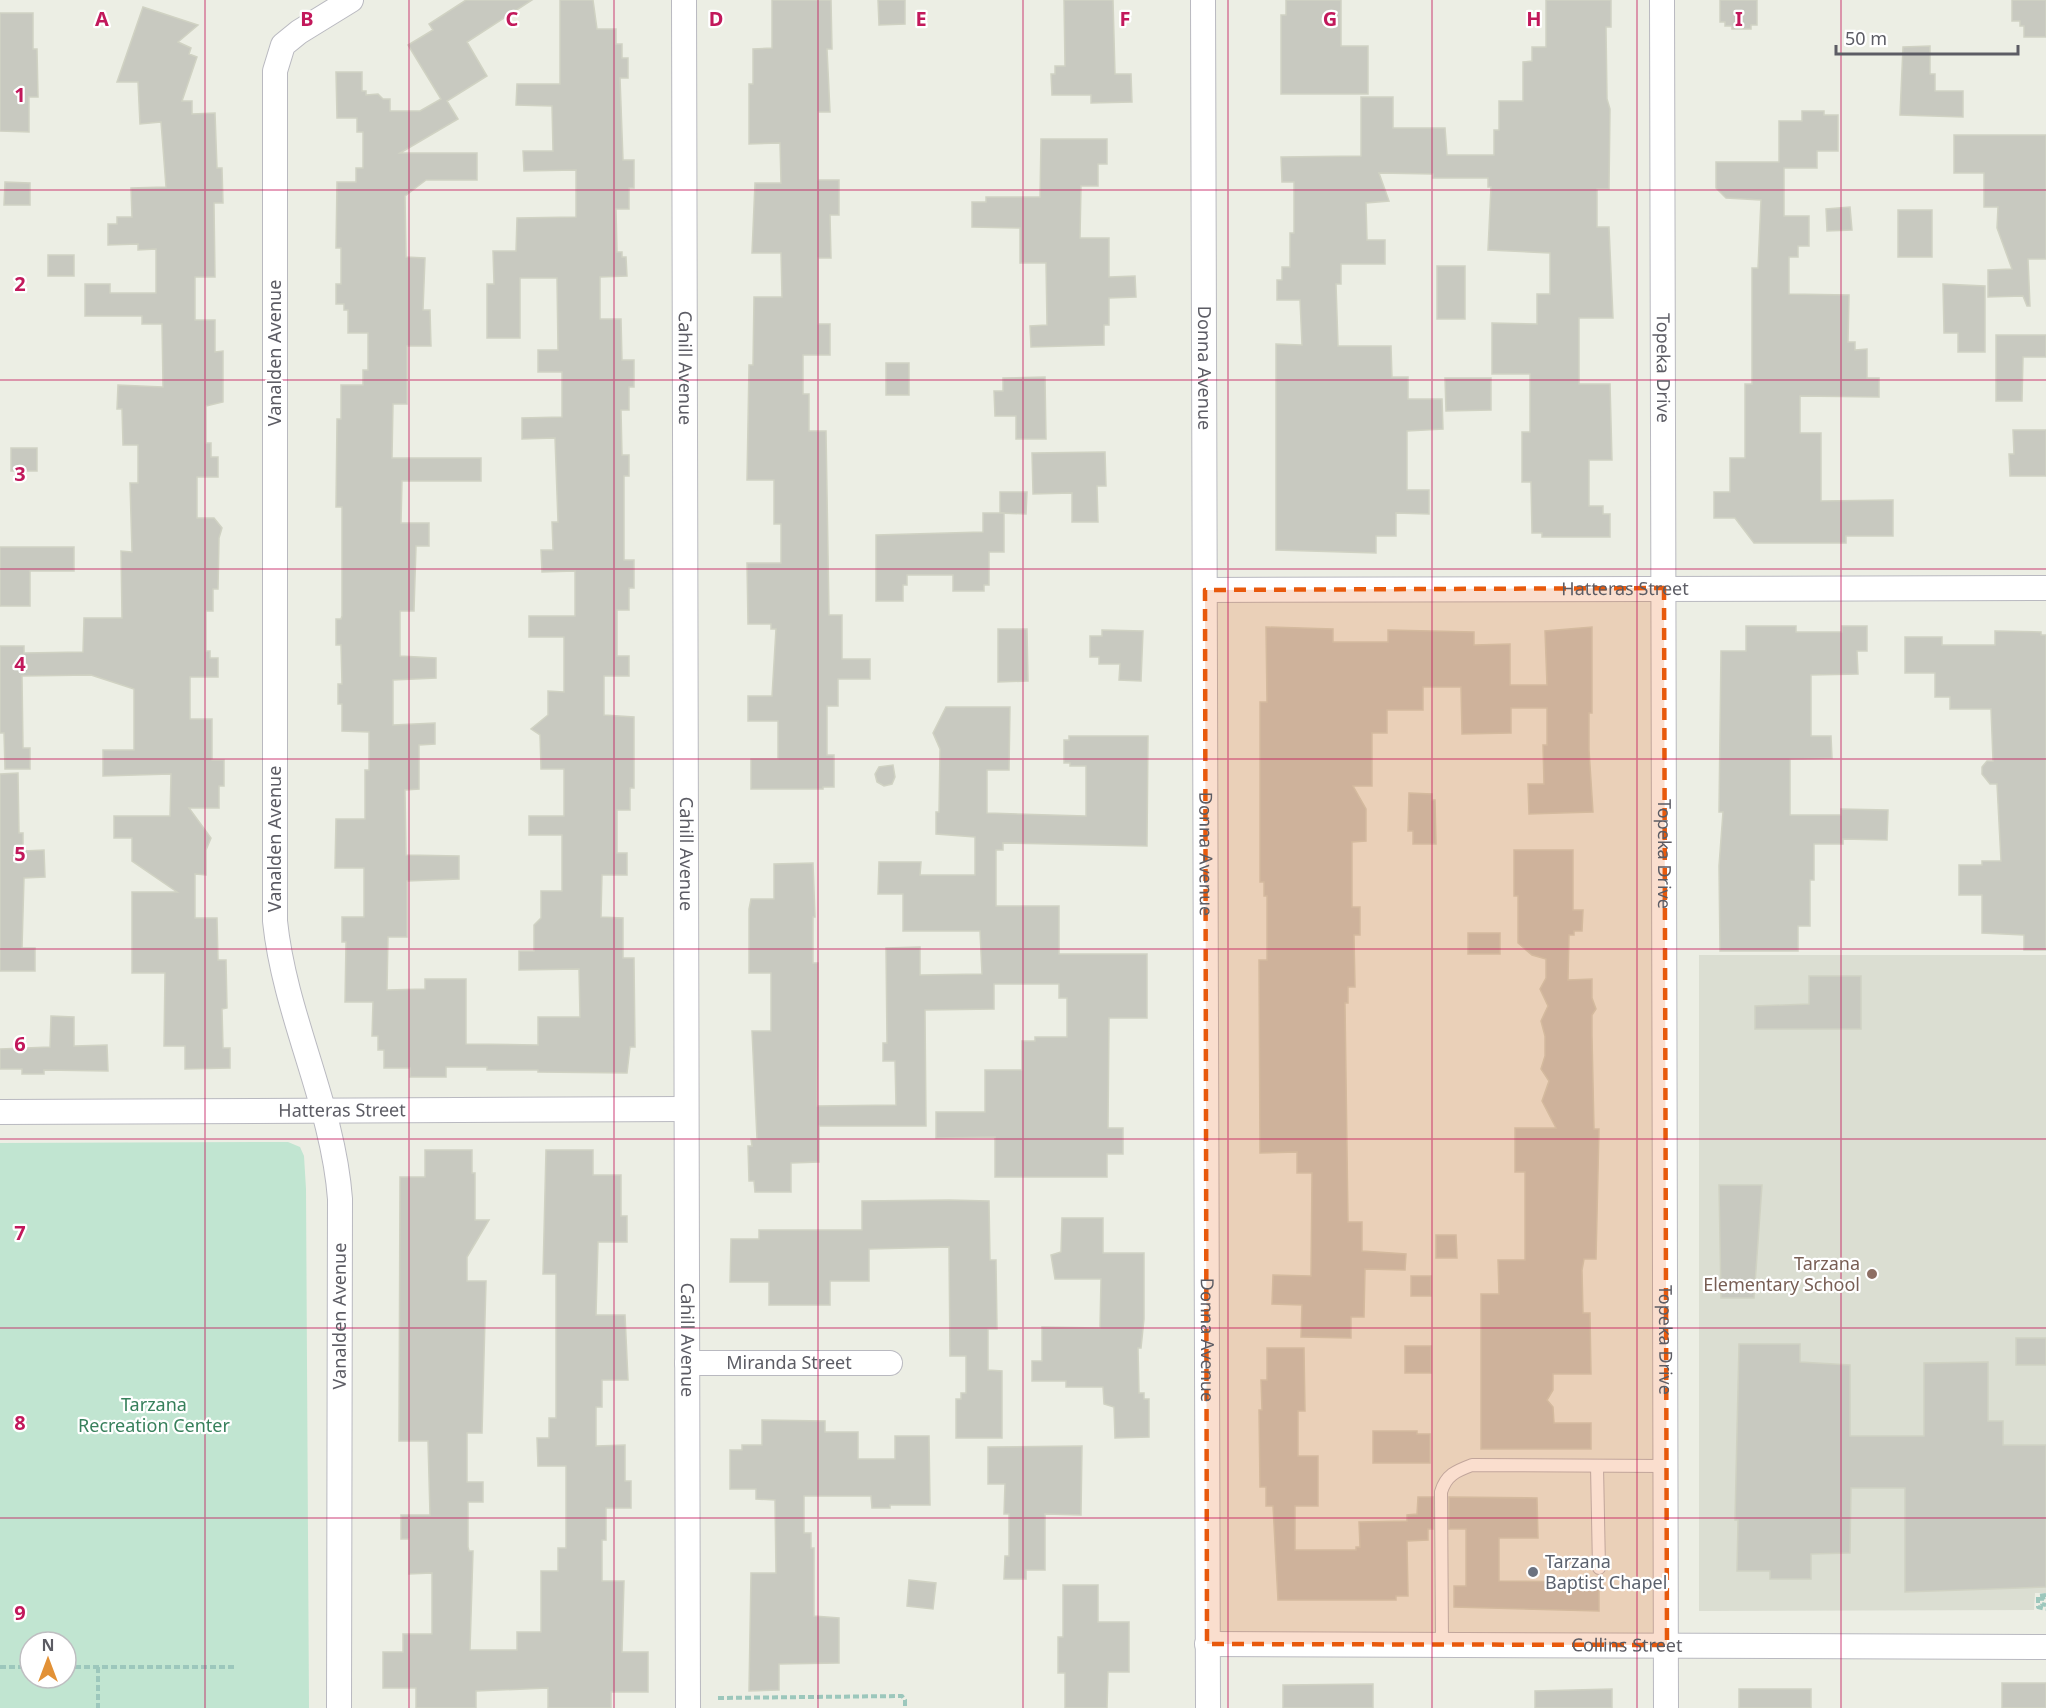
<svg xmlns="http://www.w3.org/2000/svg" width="2046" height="1708" viewBox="0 0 2046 1708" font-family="'Noto Sans',sans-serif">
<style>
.education{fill:#dbded2}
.green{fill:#c1e5d1;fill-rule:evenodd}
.building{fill:#c8c9c0;stroke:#d0d2c3;stroke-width:1.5}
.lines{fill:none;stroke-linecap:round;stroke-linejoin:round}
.lane-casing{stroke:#b9b9c0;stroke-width:14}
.street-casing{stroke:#b9b9c0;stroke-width:26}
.path{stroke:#9cc7bc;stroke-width:4;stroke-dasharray:6 3;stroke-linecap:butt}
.lane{stroke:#fff;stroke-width:12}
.street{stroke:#fff;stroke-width:24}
.marked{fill:#e8590c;fill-opacity:0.2;stroke:#e8590c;stroke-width:4.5;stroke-dasharray:12 8;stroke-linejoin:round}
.grid{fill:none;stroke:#c2185b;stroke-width:1.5;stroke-opacity:0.55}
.education-dot{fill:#8d6e63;stroke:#fff;stroke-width:2}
.worship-dot{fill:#6b7280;stroke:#fff;stroke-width:2}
.labels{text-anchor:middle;stroke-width:4.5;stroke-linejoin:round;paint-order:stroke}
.street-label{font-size:18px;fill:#5c5c64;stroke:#fff}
.education-label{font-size:18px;fill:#785e54;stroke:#fff;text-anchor:end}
.park-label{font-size:18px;fill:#37805b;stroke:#fff}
.worship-label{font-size:18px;fill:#5b616d;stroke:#fff;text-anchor:start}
.grid-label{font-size:20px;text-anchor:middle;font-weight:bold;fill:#c2185b;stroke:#fff;stroke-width:4.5;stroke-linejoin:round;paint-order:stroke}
</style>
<rect width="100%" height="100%" fill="#eceee4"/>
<path class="education" d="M1699 955H2046V1593H2035L2034 1610 1699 1611Z"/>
<path class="green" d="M288 1142 300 1147 304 1156 306 1189 309 1708H0V1143ZM30 1642H66V1678H30Z"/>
<g class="building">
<path d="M466 0H532L467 42 487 76 447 101 458 119 400 153H477V180H426L405 196 406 257 425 258 423 310H430L431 346H407V404H393L392 458H481V481H402L401 523H429V546H416L414 611H400V656L436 658V678L393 680V725L435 723V744L419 745V789L405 790 406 855 459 856V879L407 881V937H388L387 990 425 989V979H466V1044L538 1045V1017H580L579 969 519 970V951H534V925L541 918V891H562V835H529V816H564V769H541L540 735 531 729 548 715V691L564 692V637H529V616H575V571L542 572 541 550H553L552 522H558L555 438 522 439V418L562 417V372H538V350H558L557 278H520V338H487V284H494L493 251H516L517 218 576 217V170L524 171 523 151H553L552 106 516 105 517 84H560V0H593L597 29H616V44H622V58H628V78H620L623 160H634V188H629V209H616L617 252H622V257H626L627 276 600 277V319H621L622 360H634V387H629V410H621L622 455H629V476H624V560H634V588H629V610H617V656H629V676H604V715L634 717V788H630V810H617V853H627V875H602L601 917 623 918V958H634L635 1047H630L627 1073 538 1072V1070H487V1067H446V1077H410V1068H384V1050H378V1036H372L373 1002H345L346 942H342V917H364V868H335L336 819H365V770H369V732L342 731V704H338V684H342L341 645H336V619H341L342 616V507H336L337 419H341V385H363V370H368V333H348V310H344V304H336V284H341V248H336L337 182H356V168H363V132H357V118H337L336 72H362V91H366V95L378 94 383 99H390V111H420L441 99 408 45 433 30 429 24Z"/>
<path d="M772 0H831L832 49H827L830 112H818V180H839V215H830L831 258H818V324H830V355H803V394H809V431H826L829 615H842V659H870V679H838V706H827V755H834V787H823V789H751V759H778V721H748V696H772L776 629H771V624H748L747 563H781V524H774V480H747L749 365H753L754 297H782L781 253H752L755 183H781L780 143 749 144V84H753V49L772 48Z"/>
<path d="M878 0H905V24L879 25Z"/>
<path d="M1064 0H1113L1115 74H1131L1132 102 1091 103V95H1052L1051 74H1055V66H1065Z"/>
<path d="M1286 0H1341V46H1368V94H1281V15H1286Z"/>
<path d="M1546 0H1611V27H1606L1607 99 1610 109 1609 189H1597V227H1609L1613 318H1579V384H1610L1612 460H1589V506H1603V514H1610V537H1542V533H1532L1531 482H1522V432H1530V374H1492V323L1537 324V294H1550V253L1488 250 1491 187H1488V178H1433V174L1379 173 1389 201 1366 203 1367 240H1385V264H1341V284H1336L1338 346H1391L1392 377H1408V399H1442L1443 429 1407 431V490H1429V514L1396 513V536H1376V553L1276 550V344L1302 345 1300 300H1277V280H1282V267H1290V233H1294V182H1282L1281 157 1361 156V97H1393V128H1445L1447 155H1494V130H1499V101H1523V62L1532 61V47H1546Z"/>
<path d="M1720 0H1757V25H1751V29H1732V26H1725V22H1720Z"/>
<path d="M2012 0H2046V37H2024V26H2020V21H2012Z"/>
<path d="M143 7 198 25 178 42 191 48 189 54 197 57 182 101H192V114L215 113 217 168H222L223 203H214L215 277H195V320H215V352L223 351V402L206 406V443H211V457H218V477H197V518H214L222 528 219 538 218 589H213V611H206V651H210V658H218V677H190V719H212V760H224V786H219V808H189L211 838 206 850V875L195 874V918H217L218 960H226L227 1008 222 1009 223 1048H230V1068L185 1069V1046H164L165 973H132V892H177L132 861V838H114V816H170L171 774 103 776V750H134V689L91 675 22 676 23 748H30V769H5L4 733H0V646H24V653L83 652 84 618H122L121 551 132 552 130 483H138V445H123L122 409H117L118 385 163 387 162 324H142V316H85V284H110V293H156V249L138 250V244L108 245V224H117V217H132L131 188 166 187 161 122 140 124 138 82H117Z"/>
<path d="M0 13H33V49H37L38 97H29V132L0 131Z"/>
<path d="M1930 46V74H1935V91H1963V117L1900 115 1903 47Z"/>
<path d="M1802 111H1824V115H1838V151H1817V168H1784V216H1809V246H1798V257H1789V294L1849 295 1848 342H1855V350L1867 349V378H1879V397L1800 396V433H1821V501L1893 500V536H1846V543H1754L1735 518H1714V492H1730V458H1745V384H1752V268H1758L1761 200 1726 198 1716 188V162H1779V121H1802Z"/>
<path d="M1954 135H2046V259H2028L2030 306H2027L2023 296 1988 297V270L2012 269 1997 228 1998 207H1984V173H1954Z"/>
<path d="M1041 139H1107V164H1098V186H1081L1080 238H1109V277L1135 276 1136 297 1109 298V325H1104V345L1031 347 1030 326 1047 325 1046 263H1020V228L972 227V202H986V197H1040Z"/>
<path d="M5 182 30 183V205H4Z"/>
<path d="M1850 207 1852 230 1827 231 1826 209Z"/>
<rect x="1898" y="210" width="34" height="47"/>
<rect x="48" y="255" width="26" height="21"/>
<rect x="1437" y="266" width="28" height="53"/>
<path d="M1943 284 1985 286V352H1958V333H1944Z"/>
<path d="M1996 335H2046V357H2023L2022 401H1996Z"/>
<rect x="886" y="363" width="23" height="32"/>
<path d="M1045 377 1046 439H1016V416H995L994 391H1003V378Z"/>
<path d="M1445 378H1491V410L1446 411Z"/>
<path d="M2013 430H2046V476H2010L2009 454H2014Z"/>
<rect x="11" y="448" width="26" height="23"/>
<path d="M1105 452 1106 486H1097L1098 522H1072V493L1033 494 1032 453Z"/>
<path d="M1000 492H1027L1026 514 1000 513Z"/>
<path d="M983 513H1004V552H989V585H984V591H953V575H907V585H903V601H876V535L983 532Z"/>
<path d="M0 547H74V571H30V606H0Z"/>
<path d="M1746 626H1796V632H1842V626H1867V651H1857L1858 674 1811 675V736H1831L1832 758 1790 759V815H1841V809L1888 810 1887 840 1843 839V844H1814V880H1810V926H1798V951H1720L1719 866 1723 812H1719L1721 651H1746Z"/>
<path d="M1266 627 1333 629V642H1388V630L1474 632V645L1510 644V685H1547L1545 631 1592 627V713H1589V750L1593 812 1529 814 1528 784H1544L1543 745H1547V708H1511V733L1462 734 1461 687H1423V710H1387V733H1372V786H1353L1366 809V841L1352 842V907H1360V935H1354L1355 987H1348V1003H1345L1348 1222H1362V1251L1406 1254 1405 1270 1365 1269 1364 1317H1351V1338L1301 1337 1302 1305 1272 1304 1273 1275 1311 1276 1312 1173H1297V1152L1260 1153 1259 960H1267V896H1264V882H1260V702H1267Z"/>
<path d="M998 629H1027L1028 681 998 682Z"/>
<path d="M1102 630 1143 631 1141 681 1119 680 1120 664H1099V657H1090V636H1102Z"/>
<path d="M1995 631 2041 632V635H2046V950H2024V935L1982 933V895H1959V865H1982V861H2001L1997 784H1990L1982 774V767L1987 761H1993L1991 709H1950V697H1935V673H1905V637H1942V645H1995Z"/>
<path d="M946 707H1010L1009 770H987V813L1086 816V766H1070V763H1064V740H1069V736H1148L1147 846 1003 843V850H996V906H1059V954H1147V1018H1109L1108 1128H1123V1154H1107V1177H995V1137L936 1138V1112H985V1070H1022V1041H1035V1037H1067V998H1059V984H994V1009L925 1010 926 1126H819V1162L791 1163V1192H755L754 1181H749L748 1146H752L751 1139H757L752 1031H771V973H749V909L751 899H774V864L813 863 815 917H813V963H818L817 1106 896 1105 895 1061H883V1043H887L886 948 920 947V975L982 974 980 931H903V894H878L879 862H921L920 875H975V837L936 834V812H939L940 749 933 733Z"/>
<path d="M893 765 895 777 892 784 884 786 877 782 875 774 879 767Z"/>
<path d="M18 773 19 833H23V851L44 850 45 877 24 878 22 948H35V971H0V774Z"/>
<path d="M1409 793 1432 794V800H1435L1436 844H1413V831H1408Z"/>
<path d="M1514 850H1573V910H1583L1582 931H1574V935H1569L1568 980 1592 979V998L1596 1009 1592 1015V1036L1594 1129H1599L1596 1259H1584L1582 1270 1583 1313H1590L1591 1374H1553V1390L1547 1400 1553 1407 1554 1423H1591V1449H1481V1294H1499L1498 1260H1525V1172H1515V1128H1556L1542 1101 1549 1081 1541 1069 1545 1056V1036L1541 1021 1548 1006 1540 989 1546 978V959L1532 955 1518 943V896H1514Z"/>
<rect x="1468" y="933" width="32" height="21"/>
<path d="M1809 976H1861V1029H1755V1006L1809 1004Z"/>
<path d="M51 1016 74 1017V1046L107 1045 108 1071 44 1070V1074H22V1069H0V1049L50 1047Z"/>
<path d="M425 1150H472V1173H475V1220H489L467 1257V1281H486L482 1433H467V1482H483V1502H468V1547L469 1551H473L470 1650H517V1632H541V1571H558V1548H566V1466H538L537 1438H549V1418H556V1274H543L546 1150H593V1175H621V1216H627V1242H598L596 1315H625L628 1380H602V1407H596V1446L625 1445V1481H631V1508H606V1540H602V1581H624L622 1652H648V1692H611V1708H548V1688L476 1691V1708H416V1688H383V1652H403V1634H432V1573L409 1574V1539H401V1515H430L428 1441H399L400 1177H425Z"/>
<path d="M1719 1185H1762L1754 1298H1721Z"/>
<path d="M949 1200 989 1201 990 1260H996L997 1329H988V1370L1002 1371V1438H956V1399H961V1393H966V1356H950L949 1247 869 1249V1281H830V1305H769V1282H730L731 1239H759V1230H862V1201Z"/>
<path d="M1062 1218H1103V1253H1144V1319L1141 1348H1138L1139 1393H1144V1399H1149V1437L1115 1438 1114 1407 1104 1404 1103 1387H1066V1381H1032V1361H1042V1327L1100 1328 1101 1279H1055L1051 1255 1061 1252Z"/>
<path d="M1436 1235H1456L1457 1258H1436Z"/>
<rect x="1411" y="1276" width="20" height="20"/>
<rect x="2016" y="1338" width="30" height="27"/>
<path d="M1739 1344H1800V1362L1850 1365V1436H1924V1363L1988 1362V1421H2003V1445H2046V1587L1905 1592V1488H1851L1850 1553 1811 1554V1579H1770V1571H1737L1738 1520H1735Z"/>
<rect x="1405" y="1346" width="26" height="27"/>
<path d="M1267 1348H1304L1305 1411H1298V1456H1318V1506H1295V1550H1356V1547H1360L1359 1522 1407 1521V1515L1417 1514 1418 1497H1433V1529H1428V1540L1407 1541 1408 1596H1396V1600H1278L1273 1506H1266V1487H1260L1259 1410H1262L1261 1380H1267Z"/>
<path d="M762 1420 825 1421V1432H858V1459H895V1436H929L930 1505H890V1508H872L871 1496H804V1533H811V1548H814V1616L839 1618V1663L779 1664V1690L749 1691 751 1573H776L775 1500 756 1499V1489H730V1450H742V1445H762Z"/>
<path d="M1373 1431H1417V1434H1430V1463H1373Z"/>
<path d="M1082 1446 1081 1515 1045 1514V1570H1026V1579H1004L1005 1556H1009V1514H1004L1005 1484H988V1447Z"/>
<path d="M1449 1497 1537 1498 1538 1538H1499V1581L1599 1582V1611L1454 1607V1586H1466V1529H1449Z"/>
<path d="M909 1580 936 1583 933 1609 907 1606Z"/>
<path d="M1063 1585H1098V1622H1129V1672H1108L1107 1708H1065V1673H1058V1637H1063Z"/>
<rect x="2002" y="1683" width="44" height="25"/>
<path d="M1373 1684V1708H1283V1685Z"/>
<path d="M1612 1689V1708H1535V1691Z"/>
<rect x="1739" y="1689" width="72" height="19"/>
</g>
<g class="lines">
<defs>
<g id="lane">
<path d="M1597 1466 1599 1568"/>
<path d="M1442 1643 1441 1492C1446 1475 1456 1471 1472 1465L1664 1466"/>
</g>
<g id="street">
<path id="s1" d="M684 0 688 1708"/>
<path id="s2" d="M1203 0 1208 1708"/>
<path id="s3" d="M1662 0 1666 1708"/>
<path id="s4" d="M1205 590 2046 588"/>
<path id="s5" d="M0 1112 685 1109"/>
<path id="s6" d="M687 1363H890"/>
<path id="s7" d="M1207 1644 2046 1647"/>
<path id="s8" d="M339 1708 340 1199C333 1104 285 1017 275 921V71L283 45 299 32 351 0"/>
</g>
</defs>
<use href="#lane" class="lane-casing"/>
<use href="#street" class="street-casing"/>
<g class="path">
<path d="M2046 1595 2038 1596V1607L2046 1609"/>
<path d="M2045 1597 2042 1598V1604L2046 1605"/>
<path d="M0 1667H30"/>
<path d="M66 1667H235"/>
<path d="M98 1667V1708"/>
<path d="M718 1698 902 1696 905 1700V1708"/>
</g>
<use href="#lane" class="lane"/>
<use href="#street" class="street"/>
</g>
<path class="marked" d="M1664 588 1667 1645 1207 1644 1205 590Z"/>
<path class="grid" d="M205 0V1708M409 0V1708M614 0V1708M818 0V1708M1023 0V1708M1228 0V1708M1432 0V1708M1637 0V1708M1841 0V1708M0 190H2046M0 380H2046M0 569H2046M0 759H2046M0 949H2046M0 1139H2046M0 1328H2046M0 1518H2046"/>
<circle class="education-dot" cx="1872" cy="1274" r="6"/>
<circle class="worship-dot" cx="1533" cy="1572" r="6"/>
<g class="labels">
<g class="street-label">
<text transform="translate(275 353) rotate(-90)" y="6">Vanalden Avenue</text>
<text dy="6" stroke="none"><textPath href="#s1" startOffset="368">Cahill Avenue</textPath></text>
<text dy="6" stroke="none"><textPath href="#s2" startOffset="368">Donna Avenue</textPath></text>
<text dy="6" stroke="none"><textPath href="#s3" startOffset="368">Topeka Drive</textPath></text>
<text dy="6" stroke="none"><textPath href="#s4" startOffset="420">Hatteras Street</textPath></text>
<text transform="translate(275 839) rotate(-90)" y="6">Vanalden Avenue</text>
<text dy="6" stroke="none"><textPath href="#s1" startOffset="854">Cahill Avenue</textPath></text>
<text dy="6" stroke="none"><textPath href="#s2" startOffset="854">Donna Avenue</textPath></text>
<text dy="6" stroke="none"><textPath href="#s3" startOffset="854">Topeka Drive</textPath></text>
<text dy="6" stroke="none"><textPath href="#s5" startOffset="342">Hatteras Street</textPath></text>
<text dy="6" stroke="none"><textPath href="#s8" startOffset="392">Vanalden Avenue</textPath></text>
<text dy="6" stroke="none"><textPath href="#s1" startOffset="1340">Cahill Avenue</textPath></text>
<text dy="6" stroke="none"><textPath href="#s2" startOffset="1340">Donna Avenue</textPath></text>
<text dy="6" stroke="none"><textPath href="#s3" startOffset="1340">Topeka Drive</textPath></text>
<text dy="6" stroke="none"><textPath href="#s6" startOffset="102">Miranda Street</textPath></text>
<text dy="6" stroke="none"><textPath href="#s7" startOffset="420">Collins Street</textPath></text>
</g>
<g class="education-label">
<text x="1860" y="1270">Tarzana<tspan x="1860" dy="21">Elementary School</tspan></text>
</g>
<g class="park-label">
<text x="154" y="1411">Tarzana<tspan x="154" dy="21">Recreation Center</tspan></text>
</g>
<g class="worship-label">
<text x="1545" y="1568">Tarzana<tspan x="1545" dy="21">Baptist Chapel</tspan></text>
</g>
</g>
<g class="grid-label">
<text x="102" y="26">A</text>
<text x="307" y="26">B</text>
<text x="512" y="26">C</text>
<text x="716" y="26">D</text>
<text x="921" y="26">E</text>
<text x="1125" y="26">F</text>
<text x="1330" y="26">G</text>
<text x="1534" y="26">H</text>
<text x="1739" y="26">I</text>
<text x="20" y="102">1</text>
<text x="20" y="291">2</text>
<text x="20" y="481">3</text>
<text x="20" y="671">4</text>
<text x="20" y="861">5</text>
<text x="20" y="1051">6</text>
<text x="20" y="1240">7</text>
<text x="20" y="1430">8</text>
<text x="20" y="1620">9</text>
</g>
<g transform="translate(48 1660)"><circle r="28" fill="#ffffff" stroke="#bebec1" stroke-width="1.5"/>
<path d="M0-4.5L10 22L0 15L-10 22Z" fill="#e29136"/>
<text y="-9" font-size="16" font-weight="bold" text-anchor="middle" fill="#5c5c64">N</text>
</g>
<path d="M1836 45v9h182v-9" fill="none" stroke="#5c5c64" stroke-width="3"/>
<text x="1845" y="45" font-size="18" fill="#5c5c64" stroke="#ffffff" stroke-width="4.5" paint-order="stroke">50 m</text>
</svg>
